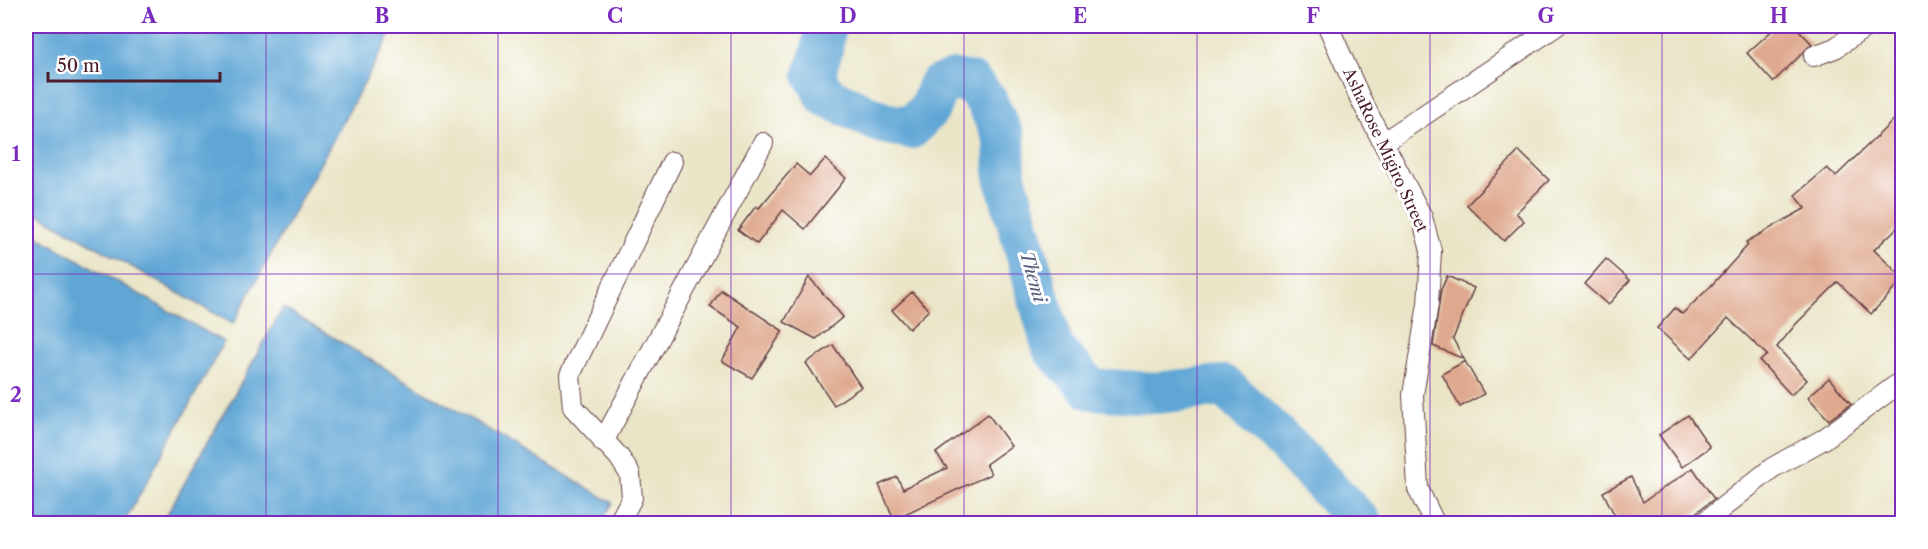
<svg xmlns="http://www.w3.org/2000/svg" width="1928" height="549" viewBox="0 0 1928 549" font-family="'Libre Caslon Text',serif">
<style>
.water{fill:#5fa6d5;stroke:#546280;stroke-width:1.5}
.lines{fill:none;stroke-linecap:round;stroke-linejoin:round}
.river{stroke:#5fa6d5;stroke-width:42}
.building{fill:#dfa98f}
.minor-casing{stroke:#623d42;stroke-width:22}
.minor{stroke:#fff;stroke-width:20}
.grid{fill:none;stroke:#7b2cbf;stroke-width:1.5;stroke-opacity:0.55}
.labels{text-anchor:middle;stroke-width:6;stroke-linejoin:round;paint-order:stroke}
.street-label{font-size:16px;fill:#4a1f2b;stroke:#fff}
.water-label{font-size:18px;font-style:italic;fill:#535c77;stroke:#fff}
.neatline{fill:none;stroke:#7b2cbf;stroke-width:2}
.grid-label{font-size:20px;text-anchor:middle;font-weight:bold;fill:#7b2cbf}
</style>
<rect width="100%" height="100%" fill="#fff"/>
<filter id="ink" filterUnits="userSpaceOnUse"><feTurbulence type="fractalNoise" baseFrequency=".0167" numOctaves="2"/><feDisplacementMap in="SourceGraphic" scale="12" xChannelSelector="R" yChannelSelector="G"/><feConvolveMatrix kernelMatrix="1 2 1 2 8 2 1 2 1" color-interpolation-filters="sRGB"/></filter>
<filter id="wash" filterUnits="userSpaceOnUse"><feTurbulence type="fractalNoise" baseFrequency=".008" numOctaves="4" result="noise"/><feDisplacementMap in="SourceGraphic" scale="24" xChannelSelector="R" yChannelSelector="G"/><feGaussianBlur stdDeviation="1.35" result="paint"/><feColorMatrix in="noise" values="0 0 0 0 0 0 0 0 0 0 0 0 0 0 0 0 0 1.4 0 .05"/><feComposite in="paint" operator="in"/></filter>
<g filter="url(#wash)">
<rect width="100%" height="100%" fill="#eae5c7"/>
<g class="water">
<path d="M26 26H395L233 324 26 207Z"/>
<path d="M26 230 224 342 124 523H26Z"/>
<path d="M283 308 613 503 601 523H162Z"/>
</g>
<g class="lines">
<path class="river" d="M825 26 822 50 814 75 826 96 883 123 911 128 929 109 938 86 954 80 971 83 986 100 1004 138 1005 177 1053 349 1091 389 1155 393 1224 386 1291 449 1362 524"/>
</g>
<g id="blocks">
<g class="building">
<path d="M1777 26H1795L1812 44 1773 82 1747 53Z"/>
<path d="M1902 112V223L1874 250 1902 277V281L1871 314 1838 282 1796 324 1777 347 1807 380 1791 395 1760 361 1767 355 1728 318 1691 359 1657 328 1675 308 1682 314 1710 287 1748 245 1746 242 1806 208 1795 195 1827 168 1836 176Z"/>
<path d="M1519 151 1549 180 1516 213 1524 221 1504 241 1467 205Z"/>
<path d="M825 159 846 178 805 229 783 210 757 244 738 230 756 206 759 208 796 164 810 176Z"/>
<path d="M1606 259 1630 280 1608 305 1584 284Z"/>
<path d="M1447 276 1474 288 1453 339 1464 359 1433 346 1441 290Z"/>
<path d="M809 277 843 317 816 339 784 322Z"/>
<path d="M721 290 783 331 752 378 722 361 741 327 710 307Z"/>
<path d="M912 292 929 310 909 329 892 310Z"/>
<path d="M833 345 861 387 834 405 806 363Z"/>
<path d="M1465 361 1484 394 1460 407 1442 374Z"/>
<path d="M1829 378 1851 404 1829 420 1808 397Z"/>
<path d="M988 414 1011 446 986 464 991 474 894 519 879 485 897 477 903 489 947 468 936 453Z"/>
<path d="M1688 415 1710 447 1682 467 1659 435Z"/>
<path d="M1693 468 1714 499 1681 524H1619L1603 492 1631 477 1643 502Z"/>
</g>
</g>
</g>
<g filter="url(#ink)">
<use href="#blocks" fill-opacity="0" stroke="#623d42" stroke-width="1.5"/>
<g class="lines">
<defs>
<g id="minor">
<path d="M1328 26 1360 98 1422 217 1431 251 1428 304 1413 395 1418 489 1435 524"/>
<path d="M1814 56 1835 48 1867 26"/>
<path d="M1384 142 1556 26"/>
<path d="M603 442 763 143"/>
<path d="M618 524 632 498 630 474 619 457 573 407 570 375 672 162"/>
<path d="M1702 524 1772 468 1824 439 1902 381"/>
</g>
</defs>
<use href="#minor" class="minor-casing"/>
<use href="#minor" class="minor"/>
</g>
</g>
<path class="grid" d="M266 26V524M498 26V524M731 26V524M964 26V524M1197 26V524M1430 26V524M1662 26V524M26 274H1902"/>
<g class="labels">
<g class="street-label">
<text transform="translate(1386 150) rotate(65)" y="6">AshaRose Migiro Street</text>
</g>
<g class="water-label">
<text transform="translate(1033 277) rotate(74)" y="6">Themi</text>
</g>
</g>
<rect width="1928" height="549" fill="none" stroke="#fff" stroke-width="66"/>
<path d="M48 72v9h172v-9" fill="none" stroke="#4a1f2b" stroke-width="3"/>
<text x="57" y="72" font-size="18" fill="#4a1f2b" stroke="#ffffff" stroke-width="4.5" paint-order="stroke">50 m</text>
<rect x="33" y="33" width="1862" height="483" class="neatline"/>
<g class="grid-label">
<text x="149" y="23">A</text>
<text x="382" y="23">B</text>
<text x="615" y="23">C</text>
<text x="848" y="23">D</text>
<text x="1080" y="23">E</text>
<text x="1313" y="23">F</text>
<text x="1546" y="23">G</text>
<text x="1779" y="23">H</text>
<text x="16" y="161">1</text>
<text x="16" y="402">2</text>
</g>
</svg>
